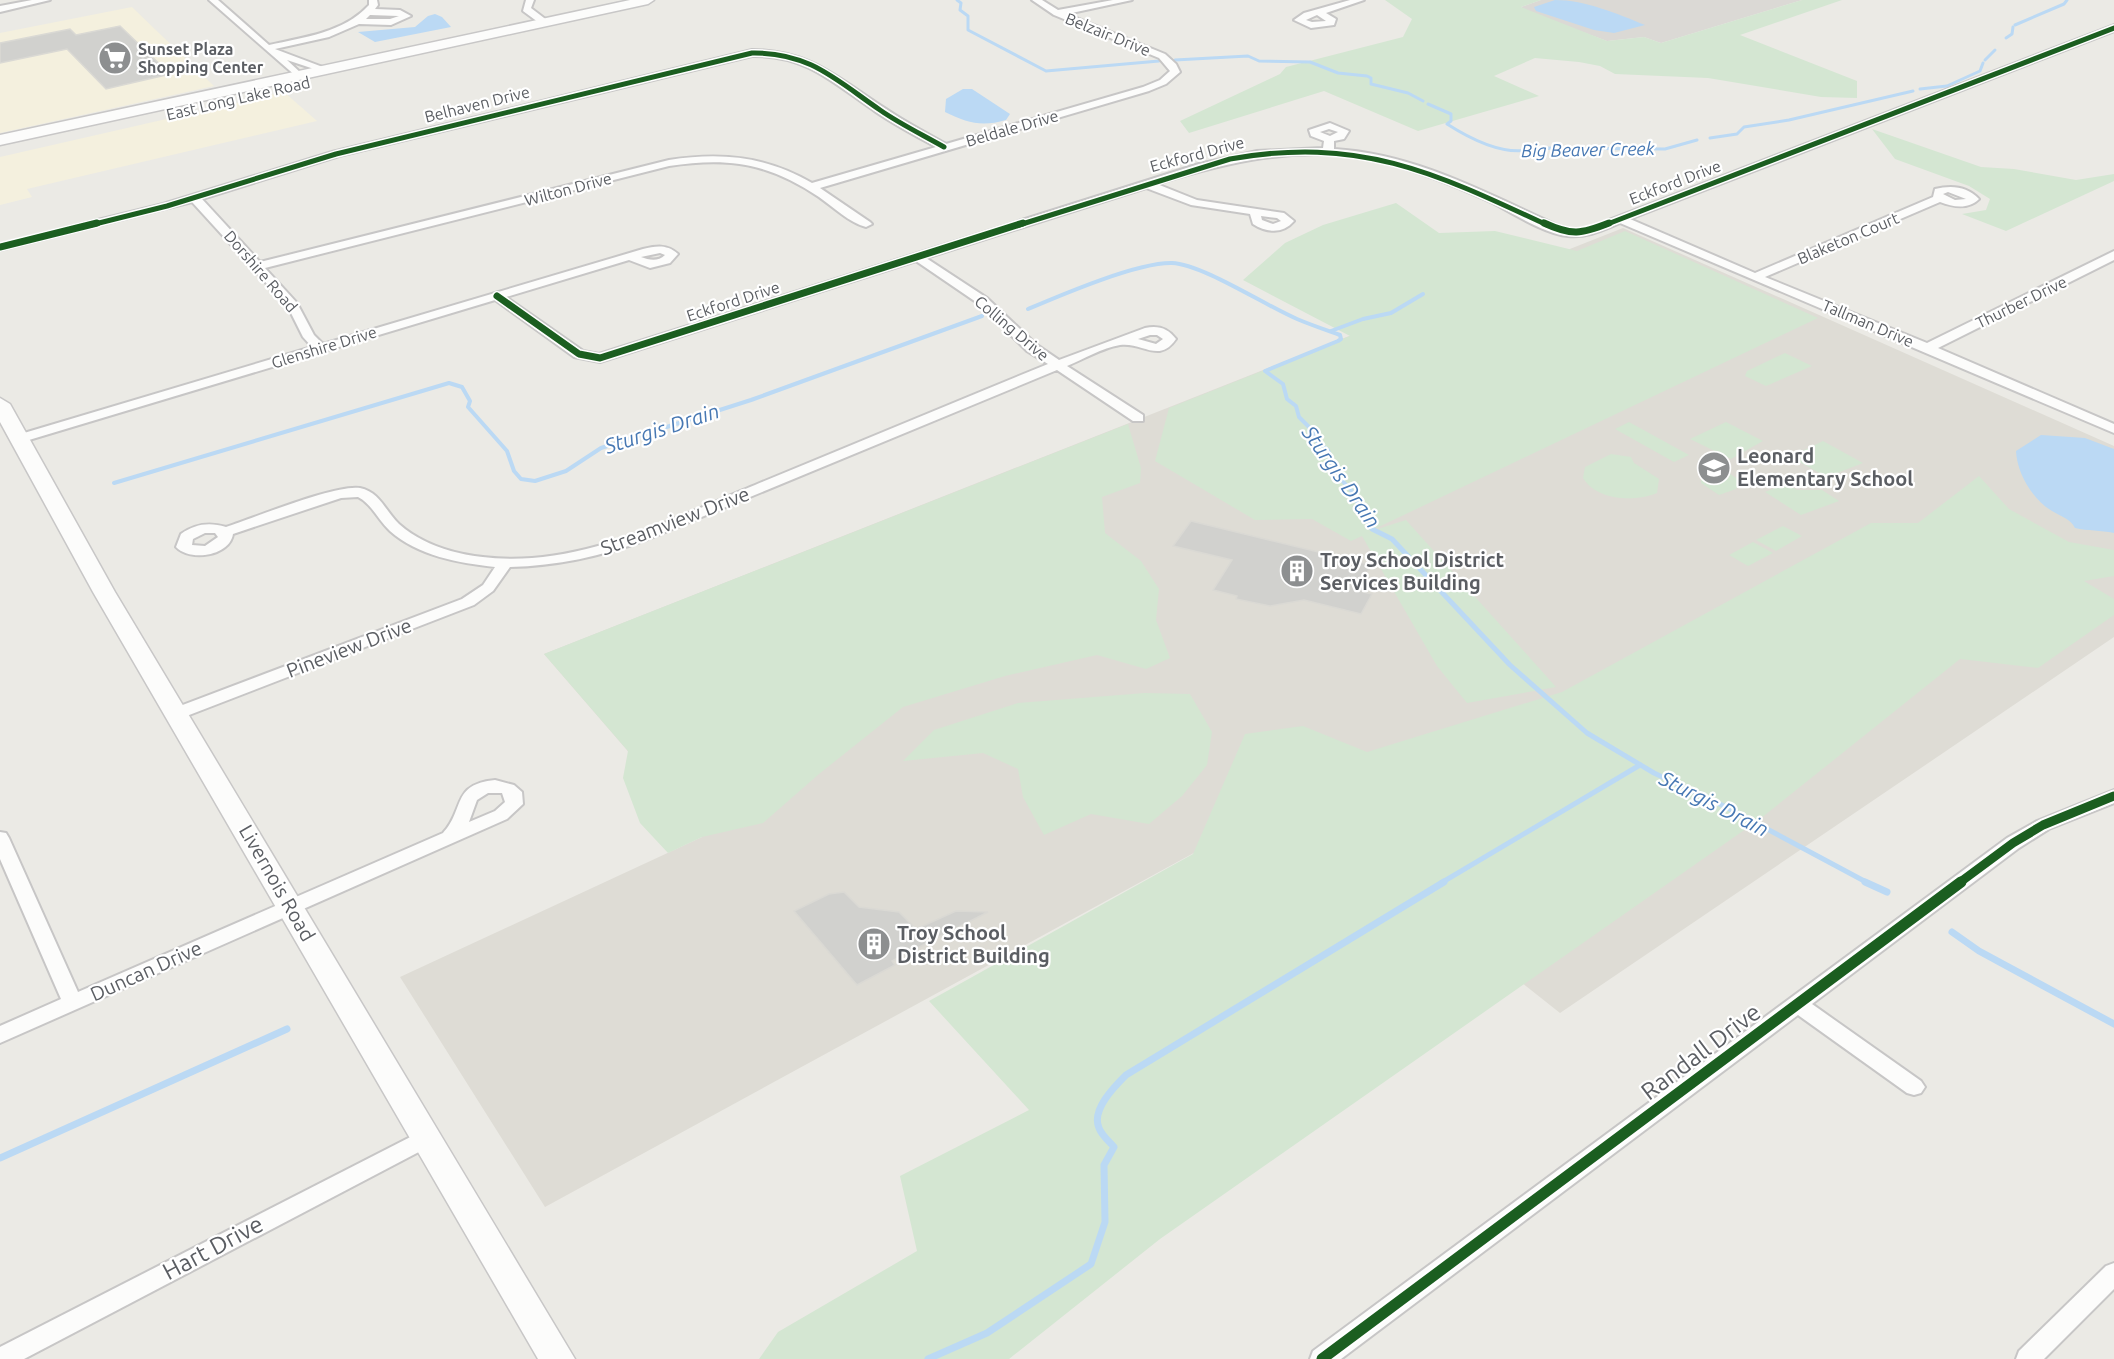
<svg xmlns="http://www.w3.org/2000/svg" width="2114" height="1359" viewBox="0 0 2114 1359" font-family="Ubuntu,sans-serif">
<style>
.commercial{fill:#f4f0de}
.industrial{fill:#dbd9d5}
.education{fill:#dedcd5}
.green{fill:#d4e6d2}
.water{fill:#bbd9f4}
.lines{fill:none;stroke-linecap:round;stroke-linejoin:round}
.stream-far3{stroke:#bbd9f4;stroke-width:3}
.stream-far2{stroke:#bbd9f4;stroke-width:4}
.stream-far1{stroke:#bbd9f4;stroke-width:5}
.stream{stroke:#bbd9f4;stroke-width:7}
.building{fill:#d1d1ce;stroke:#dad9d4;stroke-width:1.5}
.minor-casing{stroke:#c7c6c6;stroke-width:4}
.secondary-casing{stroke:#c8c7c7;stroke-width:3}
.minor{fill:#fcfcfb;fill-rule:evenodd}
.secondary{fill:#fcfcfb;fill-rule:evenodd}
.cycleway-far3-casing{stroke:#fff;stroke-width:8}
.cycleway-far2-casing{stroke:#fff;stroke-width:10}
.cycleway-far1-casing{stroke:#fff;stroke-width:13}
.cycleway-casing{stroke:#fff;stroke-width:15}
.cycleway-far3{stroke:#1b5e20;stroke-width:5}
.cycleway-far2{stroke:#1b5e20;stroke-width:7}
.cycleway-far1{stroke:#1b5e20;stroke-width:9}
.cycleway{stroke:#1b5e20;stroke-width:11}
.labels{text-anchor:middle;stroke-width:4.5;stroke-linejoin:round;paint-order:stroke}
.far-street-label{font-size:16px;fill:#5b5e63;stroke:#fff}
.far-poi-label{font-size:16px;font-weight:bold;fill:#5b5e63;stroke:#fff;text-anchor:start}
.far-water-label{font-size:18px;font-style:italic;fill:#4778b3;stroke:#fff}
.poi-label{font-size:20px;font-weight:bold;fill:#5b5e63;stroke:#fff;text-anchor:start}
.street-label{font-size:20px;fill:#5b5e63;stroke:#fff}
.water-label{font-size:21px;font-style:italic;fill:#4778b3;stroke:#fff}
.near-street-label{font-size:24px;fill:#5b5e63;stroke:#fff}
</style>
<rect width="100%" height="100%" fill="#ebeae5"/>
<g class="commercial">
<path d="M132 7 214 86 0 133V33Z"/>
<path d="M284 92 317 121 27 189 32 197 0 205V157Z"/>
</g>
<path class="industrial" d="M1541 0H1802L1661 43 1644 37 1607 41 1526 11 1521 7Z"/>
<path class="education" d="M1623 228 2114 446V637L1560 1013 1291 800 545 1207 400 977 702 837 544 654Z"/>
<g class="green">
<path d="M1385 0H1541L1521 7 1607 41 1644 37 1661 43 1802 0H1842L1740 35 1857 81V98L1821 97 1708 78 1615 74 1600 66 1579 62 1535 58 1494 76 1539 96 1418 131 1324 91 1189 133 1180 121 1280 74 1286 67 1403 37 1412 19Z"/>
<path d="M1872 129 1981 167 2014 169 2076 180 2114 174V181L2006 231 1962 214 1986 210 1990 199 1969 186 1895 159Z"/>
<path d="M1396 203 1439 233 1495 231 1577 251 1625 231 1818 318 1368 532 1406 520 1556 687 1467 703 1437 666 1362 536 1351 541 1312 519 1255 520 1155 461 1169 408 1350 336 1243 280 1285 243 1323 225Z"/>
<path d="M1785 353 1812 366 1766 386 1745 376 1747 371Z"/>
<path d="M1629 422 1689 455 1674 462 1615 429Z"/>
<path d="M1726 422 1763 441 1731 459 1690 439Z"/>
<path d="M1128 424 1141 468 1140 483 1102 497 1105 533 1141 561 1159 589 1156 620 1170 658 1146 669 1097 655 1005 676 903 707 819 774 763 823 702 837 668 853 640 823 623 778 628 751 544 654Z"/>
<path d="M1823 441 1863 463 1827 477 1790 457Z"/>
<path d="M1611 454 1631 457 1634 463 1659 479 1657 493C1635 502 1597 501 1583 478L1585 467Z"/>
<path d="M1722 469 1741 481 1736 489 1719 495 1701 483 1702 472Z"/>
<path d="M1979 476 2009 509 2069 542 2114 550V576L2084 581 2114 599V615L2038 668 1960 659 1760 819 1160 1239 1009 1359H759L778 1332 917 1251 900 1176 1029 1110 929 1001 1193 854 1245 734 1303 726 1367 752 1562 692 1871 523H1918Z"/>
<path d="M1786 484 1797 490H1822L1839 501 1801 515 1765 492Z"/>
<path d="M1783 526 1802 536 1776 551 1756 540Z"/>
<path d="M1753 542 1773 553 1748 566 1729 555Z"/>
<path d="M1145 693 1190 694 1212 732 1207 765 1182 796 1149 824 1091 814 1044 835 1023 797 1018 769 983 753 903 761 934 730 1018 703Z"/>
</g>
<g class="water">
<path d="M1555 0C1585 0 1618 14 1645 25L1614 33 1594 30 1536 11 1534 7Z"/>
<path d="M435 14 442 17 451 27 375 42 358 32 415 27 428 16Z"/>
<path d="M963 89H972L1010 114 1006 120C982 127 967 123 945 112L946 99Z"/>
<path d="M2041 435 2085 438 2114 449V533C2100 530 2088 531 2075 528 2071 519 2060 516 2052 511 2032 499 2017 473 2016 451Z"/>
</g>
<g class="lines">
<g class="stream-far3">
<path d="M957 0 961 3 960 10 968 16V30L1046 71 1159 61"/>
<path d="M2015 25 2064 4 2067 0"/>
<path d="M2006 38 2012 34 2013 27"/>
<path d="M1175 60 1248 56 1259 61 1310 62 1338 73 1367 76 1371 78V84L1408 93 1423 101"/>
<path d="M1985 60 1995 50"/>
<path d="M1920 89 1947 86 1980 71 1983 63"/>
<path d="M1428 104 1451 114V121L1447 124C1472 140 1507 158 1536 148L1665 149 1697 140"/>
<path d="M1710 138 1737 134 1744 127 1789 120 1913 91"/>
</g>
<g class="stream-far2">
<path d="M1028 309C1061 295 1138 262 1172 263 1202 264 1266 306 1297 319 1311 325 1326 330 1340 335L1341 339 1338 341 1265 371 1283 384 1287 399 1296 406 1299 417 1311 429 1318 443 1328 450 1334 472 1351 490 1363 513"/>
<path d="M1331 331 1363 319 1391 313 1423 294"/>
<path d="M114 483 449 383 462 387 470 401 468 407 507 451 514 471 521 479 535 481 566 471 601 448 751 400 982 316"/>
</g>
<g class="stream-far1">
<path d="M1362 511 1372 529 1392 539 1510 665 1587 733 1654 773 1726 807 1868 883"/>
<path d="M1441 883 1640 765"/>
</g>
<g class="stream">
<path d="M1865 882 1887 892"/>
<path d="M1952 932 1979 951 2114 1024"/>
<path d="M0 1158 287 1029"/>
<path d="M928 1359 987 1333 1091 1264 1105 1222 1104 1165 1114 1147C1109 1141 1102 1136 1099 1128 1091 1110 1114 1087 1126 1075L1444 882"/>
</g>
</g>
<g class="building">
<path d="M120 26 170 74 106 89 67 49 0 63V43L70 29 76 35Z"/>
<path d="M1191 521 1372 565 1364 577 1372 578 1363 592 1372 594 1361 614 1304 600 1270 606 1236 599 1237 596 1213 590 1232 560 1173 546Z"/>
<path d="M844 892 859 907 899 912 916 929 956 911 988 912 892 961 895 965 857 985 794 911 829 894Z"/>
</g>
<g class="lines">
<defs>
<g id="minor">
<path d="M32 0H50L0 12V6Z"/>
<path d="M209 0H218L269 45C305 37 343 33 369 5V0H377L378 5 375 9 400 10 411 16 391 25 359 24 329 37 275 49 328 69 323 72 287 60 302 74 297 77ZM370 15 398 16H399L390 19H366Z"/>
<path d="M526 0H534L531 8 548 21V25H542L523 11Z"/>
<path d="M1032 0H1042L1058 10 1113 0H1132L1067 14 1165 54 1176 64 1180 72 1166 84 1149 91 820 188 870 222 872 224 866 227C850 223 833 207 819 197 768 163 729 157 669 166L265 268 297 303 314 335 323 344 643 249C656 246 667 244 678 254L670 263 650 268 629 260 506 297 583 351 599 354 1199 164 1257 151 1323 148 1324 141 1311 136 1309 130 1330 123 1349 131 1344 139 1334 141V149C1419 154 1491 196 1568 230H1583L2114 25V31L1630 219 1755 273 1933 197 1935 189C1951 185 1967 186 1979 199 1968 210 1953 207 1940 202L1765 277 1927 343 2114 251V260L1938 348 2114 424V433L1620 223C1603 230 1587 238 1568 236 1547 235 1512 213 1493 203 1454 185 1415 169 1372 160 1297 145 1228 162 1157 184L1197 200 1284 213 1294 221C1283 234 1267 233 1253 224L1250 214 1191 205 1146 188 926 258 987 298 1037 345 1059 360 1145 328C1158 325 1168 328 1176 339 1159 364 1143 342 1120 345 1102 348 1084 359 1067 366L1143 415V421H1133L1057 370 646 540C602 556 557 566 510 567L493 591 474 605 184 717H172L170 713 172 709 462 599 483 585 495 567C459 563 418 556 390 531 378 520 372 504 358 497L341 498 233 534C230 556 190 562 176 547L181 534C195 524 209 522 226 527 254 518 336 484 360 488 380 492 386 512 399 524 434 555 488 561 532 558 611 552 683 514 755 485 852 445 950 404 1048 364L1027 351 979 304 916 261 600 362 574 357 495 300 19 443 12 439 14 436 312 347 303 337 288 307 192 202 0 250V244L163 204 332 152 752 50C811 50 839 79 886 109 905 122 926 133 946 144L1143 87 1160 80 1170 71 1159 58 1054 15ZM752 56C807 55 833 83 876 112 895 125 916 136 936 147L812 183C765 156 721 152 669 160L260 262 202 199 339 156ZM1329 129 1338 132 1330 136 1320 132ZM1948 192 1966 199 1955 200 1943 194ZM1261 216 1277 218 1281 221 1273 224 1262 220ZM660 253 665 255C658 262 649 260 641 257ZM1150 335H1157L1163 339 1156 344 1138 339ZM205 533H215L218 537 205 546 192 545 193 539Z"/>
<path d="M1350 0H1364L1326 13 1336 19 1334 25 1311 28 1294 20 1304 13ZM1317 15 1326 21 1312 22 1306 20Z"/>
<path d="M495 780 514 785 522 792 523 804 507 819 0 1043V1026L61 999 0 859V832L6 833 9 838 78 992 443 833C465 810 451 784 495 780ZM488 793H502L505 802 495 811 469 822 477 800Z"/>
<path d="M2114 790V803L2049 829 2019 848 1812 1004 1921 1081 1925 1087 1921 1093 1914 1095 1907 1093 1798 1015 1341 1359H1310L1313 1351 2007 838 2037 821Z"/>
<path d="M426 1129 434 1132 437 1138 434 1144 24 1359H0V1347Z"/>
<path d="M2114 1263V1289L2044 1359H2016L2019 1351 2106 1266Z"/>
</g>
<g id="secondary">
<path d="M630 0H654L648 4 0 145V135Z"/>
<path d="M0 398 10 404 115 592 575 1359H538L93 592 0 422Z"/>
</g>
</defs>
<use href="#minor" class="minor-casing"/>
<use href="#secondary" class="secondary-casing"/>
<use href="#minor" class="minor"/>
<use href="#secondary" class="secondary"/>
<defs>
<g id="cycleway-far3">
<path d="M91 225 167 206 336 154 752 53C809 52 836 80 880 110 900 124 923 135 944 147"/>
<path d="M1019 225 1230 159C1358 136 1434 172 1547 225"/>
<path d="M1605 225 2114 28"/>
</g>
<g id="cycleway-far2">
<path d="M1544 223C1572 236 1581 234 1609 223"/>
<path d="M0 247 97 223"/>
<path d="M497 296 579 354 600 358 1023 223"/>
</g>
<path id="cycleway-far1" d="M1959 883 2013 843 2043 825 2114 796"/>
<path id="cycleway" d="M1322 1359 1961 882"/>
</defs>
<use href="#cycleway-far3" class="cycleway-far3-casing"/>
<use href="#cycleway-far2" class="cycleway-far2-casing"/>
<use href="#cycleway-far1" class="cycleway-far1-casing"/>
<use href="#cycleway" class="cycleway-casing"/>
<use href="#cycleway-far3" class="cycleway-far3"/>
<use href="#cycleway-far2" class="cycleway-far2"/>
<use href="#cycleway-far1" class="cycleway-far1"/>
<use href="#cycleway" class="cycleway"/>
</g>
<defs>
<symbol id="supermarket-disc" viewBox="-11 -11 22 22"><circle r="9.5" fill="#8d8f90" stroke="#fff"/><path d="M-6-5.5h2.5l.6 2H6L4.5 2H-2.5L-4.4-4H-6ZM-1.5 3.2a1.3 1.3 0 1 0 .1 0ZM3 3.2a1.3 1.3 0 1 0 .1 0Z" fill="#fff"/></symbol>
<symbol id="school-disc" viewBox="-11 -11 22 22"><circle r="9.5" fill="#8d8f90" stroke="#fff"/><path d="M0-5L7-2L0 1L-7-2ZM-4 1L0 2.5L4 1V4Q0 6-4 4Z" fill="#fff"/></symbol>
<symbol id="building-disc" viewBox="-11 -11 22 22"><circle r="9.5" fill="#8d8f90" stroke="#fff"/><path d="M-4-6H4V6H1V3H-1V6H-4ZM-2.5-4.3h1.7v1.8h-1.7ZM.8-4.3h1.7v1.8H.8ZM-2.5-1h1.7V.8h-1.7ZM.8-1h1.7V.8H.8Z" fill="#fff"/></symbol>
</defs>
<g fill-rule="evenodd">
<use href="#supermarket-disc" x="96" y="39" width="38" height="38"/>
<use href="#school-disc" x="1695" y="449" width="38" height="38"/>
<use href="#building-disc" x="1278" y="552" width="38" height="38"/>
<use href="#building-disc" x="855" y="925" width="38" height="38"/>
</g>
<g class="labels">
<g class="far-street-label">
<text transform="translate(1108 34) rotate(22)" y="6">Belzair Drive</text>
<text transform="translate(238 98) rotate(-13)" y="6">East Long Lake Road</text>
<text transform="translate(477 104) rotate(-14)" y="6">Belhaven Drive</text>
<text transform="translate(1012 128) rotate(-16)" y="6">Beldale Drive</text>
<text transform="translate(1197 154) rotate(-15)" y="6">Eckford Drive</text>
<text transform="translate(1675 182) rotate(-21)" y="6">Eckford Drive</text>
<text transform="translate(568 189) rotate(-15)" y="6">Wilton Drive</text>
<text transform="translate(1848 238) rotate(-23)" y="6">Blaketon Court</text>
<text transform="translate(261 271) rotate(49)" y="6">Dorshire Road</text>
<text transform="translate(733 301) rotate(-18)" y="6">Eckford Drive</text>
<text transform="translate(2021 302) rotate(-26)" y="6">Thurber Drive</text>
<text transform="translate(1868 323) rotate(23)" y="6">Tallman Drive</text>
<text transform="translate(1012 328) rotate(40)" y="6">Colling Drive</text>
<text transform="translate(324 347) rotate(-17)" y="6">Glenshire Drive</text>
</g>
<g class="far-poi-label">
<text x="138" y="55">Sunset Plaza<tspan x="138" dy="18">Shopping Center</tspan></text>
</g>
<g class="far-water-label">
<text transform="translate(1588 150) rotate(-1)" y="6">Big Beaver Creek</text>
</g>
<g class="poi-label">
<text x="1737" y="463">Leonard<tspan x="1737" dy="23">Elementary School</tspan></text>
<text x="1320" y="567">Troy School District<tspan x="1320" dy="23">Services Building</tspan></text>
<text x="897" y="940">Troy School<tspan x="897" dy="23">District Building</tspan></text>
</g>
<g class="street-label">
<text transform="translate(675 521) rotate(-21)" y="7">Streamview Drive</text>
<text transform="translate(349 648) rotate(-21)" y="7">Pineview Drive</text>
<text transform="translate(277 883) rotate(60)" y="7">Livernois Road</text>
<text transform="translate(146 971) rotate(-24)" y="7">Duncan Drive</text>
</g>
<g class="water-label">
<text transform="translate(662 429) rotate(-18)" y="7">Sturgis Drain</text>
<text transform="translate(1341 477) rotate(55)" y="7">Sturgis Drain</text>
<text transform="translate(1714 804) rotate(27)" y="7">Sturgis Drain</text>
</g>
<g class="near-street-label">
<text transform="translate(1701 1052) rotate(-37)" y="8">Randall Drive</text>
<text transform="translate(213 1248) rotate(-28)" y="8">Hart Drive</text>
</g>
</g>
</svg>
